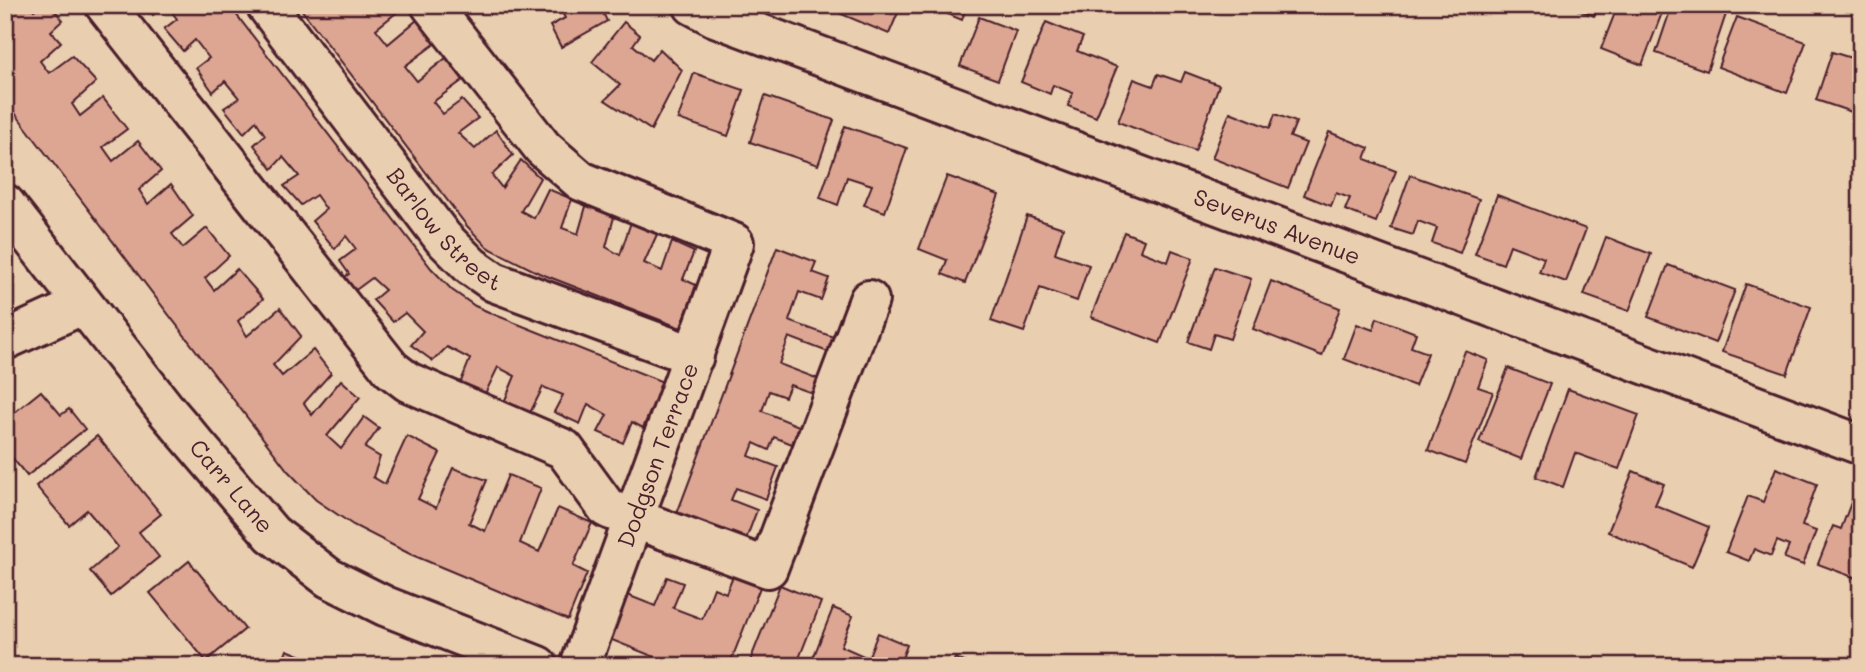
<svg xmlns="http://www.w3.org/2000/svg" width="1866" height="671" viewBox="0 0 1866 671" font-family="Mali,sans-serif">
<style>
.building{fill:#dca693;stroke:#4a1f2b;stroke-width:2}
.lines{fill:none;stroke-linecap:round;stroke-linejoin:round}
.minor-casing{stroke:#4a1f2b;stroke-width:44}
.minor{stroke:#e9ceb0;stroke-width:38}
.labels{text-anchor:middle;stroke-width:6;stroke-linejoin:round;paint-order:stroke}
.street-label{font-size:23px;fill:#4a1f2b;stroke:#e9ceb0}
</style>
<rect width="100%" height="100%" fill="#e9ceb0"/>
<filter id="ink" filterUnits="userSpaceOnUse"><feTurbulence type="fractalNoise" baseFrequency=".0143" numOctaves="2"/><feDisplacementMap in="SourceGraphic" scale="14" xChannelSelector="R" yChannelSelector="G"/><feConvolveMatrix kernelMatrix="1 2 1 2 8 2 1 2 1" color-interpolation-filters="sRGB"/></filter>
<g filter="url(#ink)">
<g class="building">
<path d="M17 5H30L34 10 40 5H50L63 20 51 31 61 42 40 61 49 73 72 56 96 82 72 104 80 116 103 98 127 129 103 147 113 161 138 141 161 171 139 190 148 204 171 184 193 216 172 234 183 248 207 228 229 256 205 278 214 290 237 269 263 299 238 321 247 336 280 308 301 336 273 365 282 376 313 350 331 373 304 403 312 415 341 380 360 397 327 436 341 449 364 417 379 428 365 448 380 457 373 477 385 484 407 436 440 453 418 499 436 508 453 468 487 480 469 523 485 531 508 475 541 488 520 543 539 552 558 508 592 523 573 566 587 573 568 620 410 554 353 525 316 500 288 471 5 100V14Z"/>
<path d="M146 5H164L153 15Z"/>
<path d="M167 5H229L431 268 452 290 475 306 498 316 663 382 643 428 632 422 623 443 598 432 607 415 588 404 580 424 554 412 563 395 543 387 526 421 500 412 515 376 498 367 482 400 458 389 470 359 447 347 433 361 411 345 423 331 405 313 393 322 373 300 385 290 372 278 349 295 336 283 349 274 340 261 356 249 346 236 335 249 312 221 326 209 316 195 301 205 284 186 299 176 283 157 272 169 254 145 265 135 256 121 244 133 224 108 239 98 225 81 213 92 196 68 209 58 195 40 183 51 164 29 177 19Z"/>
<path d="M298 5H360L362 8 365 5H406L376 29 388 44 417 20 436 43 405 66 417 81 446 58 463 80 433 102 443 114 462 100 478 118 458 133 475 149 496 130 513 155 492 175 502 188 521 160 540 178 521 211 534 218 548 189 572 199 562 228 578 234 587 203 614 217 606 247 620 255 632 219 659 230 644 263 662 271 672 242 694 252 683 279 696 285 681 328 539 273 487 247 467 226Z"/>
<path d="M520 5H548L526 17Z"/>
<path d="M558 5H617L603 13 607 21 561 47 550 26 565 18Z"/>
<path d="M843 5H893L900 8 889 34 839 13Z"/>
<path d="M926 5H967L962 20Z"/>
<path d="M1566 5H1598L1594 16Z"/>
<path d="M1618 5H1665L1642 65 1601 49Z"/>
<path d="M1672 5H1702L1726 14 1707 71 1656 53Z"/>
<path d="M979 17 1016 31 998 80 960 66Z"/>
<path d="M1737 17 1806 42 1787 93 1718 67Z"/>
<path d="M624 22 640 35 633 45 651 60 660 49 682 70 651 130 605 100 620 85 592 62Z"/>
<path d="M1046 22 1083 37 1077 51 1117 67 1096 117 1068 106 1073 93 1053 85 1050 94 1021 82Z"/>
<path d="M1832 52 1861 61V115L1816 100Z"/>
<path d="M1185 72 1219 85 1195 151 1118 122 1134 79 1153 86 1158 74 1181 82Z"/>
<path d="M694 73 744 90 728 136 678 119Z"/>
<path d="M765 96 834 120 818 165 750 142Z"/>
<path d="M1230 112 1270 128 1275 114 1296 122 1290 137 1306 143 1288 188 1212 158Z"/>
<path d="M845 126 907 148 885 212 864 205 872 185 847 177 838 205 820 198Z"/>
<path d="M1329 132 1369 148 1365 159 1396 171 1376 222 1345 210 1350 198 1336 193 1331 206 1304 195Z"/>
<path d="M1410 175 1479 199 1460 253 1432 243 1437 228 1418 221 1413 235 1391 228Z"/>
<path d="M947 176 999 195 965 283 942 274 947 260 919 249Z"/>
<path d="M1497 195 1586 229 1566 282 1539 272 1544 258 1510 245 1503 264 1475 254Z"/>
<path d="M1027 216 1063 228 1055 253 1089 265 1077 301 1040 288 1024 332 991 321Z"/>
<path d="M1124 232 1144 240 1140 251 1168 262 1172 250 1193 258 1160 343 1091 317Z"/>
<path d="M1606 237 1651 254 1629 311 1584 295Z"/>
<path d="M777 247 816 262 812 272 829 278 821 300 799 292 789 321 839 339 833 354 789 337 779 364 824 381 818 395 790 385 785 397 769 391 762 411 799 426 792 444 774 437 769 450 754 443 749 456 778 467 766 499 736 488 731 500 757 510 745 542 672 527Z"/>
<path d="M1668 265 1735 290 1715 343 1648 317Z"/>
<path d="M1215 267 1251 279 1230 339 1214 334 1209 349 1188 342Z"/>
<path d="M1271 281 1340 308 1322 356 1253 329Z"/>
<path d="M1746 284 1811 307 1787 374 1722 352Z"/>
<path d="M1377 318 1416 333 1411 347 1428 353 1415 386 1344 359 1357 324 1373 330Z"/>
<path d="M1465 351 1488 360 1478 387 1493 392 1465 464 1428 450Z"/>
<path d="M1508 368 1550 384 1521 459 1479 442Z"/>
<path d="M1568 389 1639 415 1619 469 1575 453 1563 487 1536 477Z"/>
<path d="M41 391 61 415 69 409 85 429 27 476 5 449V420Z"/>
<path d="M97 436 161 514 139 532 159 557 111 596 90 571 118 547 87 510 69 525 36 486Z"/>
<path d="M1776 468 1817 484 1802 526 1816 531 1803 565 1784 558 1789 546 1777 541 1771 556 1754 549 1749 561 1726 552 1748 496 1763 502Z"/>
<path d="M1633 471 1664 484 1655 505 1709 527 1692 567 1608 532Z"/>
<path d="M1852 500 1861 503V580L1818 564 1833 526 1841 529Z"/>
<path d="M189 561 245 629 206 661 150 593Z"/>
<path d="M737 566 764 577 729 666H677L607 638 625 594 655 606 667 577 683 583 673 608 702 619 714 588 726 593Z"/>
<path d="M780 585 821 602 796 666H748Z"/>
<path d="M833 608 853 616 841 646 868 658 878 633 907 645 899 666H810Z"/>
<path d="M287 650 327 666H281Z"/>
<path d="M918 658 938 666H915Z"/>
<path d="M955 658 973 666H952Z"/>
</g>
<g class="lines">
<defs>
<g id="minor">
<path d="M105 5 391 369 408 382 564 449 607 508 611 510 768 568 869 300"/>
<path id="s1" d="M266 5 443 238 471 266 494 282 694 356"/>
<path d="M431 5 543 148 581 181 734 243 580 666"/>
<path id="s2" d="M693 5 715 17 1861 445"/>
<path id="s3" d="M5 204 167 411 272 534 329 578 385 606 538 666"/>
<path d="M5 340 82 305"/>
</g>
</defs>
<use href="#minor" class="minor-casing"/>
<use href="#minor" class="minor"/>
</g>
</g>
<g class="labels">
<g class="street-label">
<text dy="8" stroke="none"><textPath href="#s1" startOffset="287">Barlow Street</textPath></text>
<text dy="8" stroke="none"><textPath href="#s2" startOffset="625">Severus Avenue</textPath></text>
<text transform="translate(658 455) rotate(-70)" y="8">Dodgson Terrace</text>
<text dy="8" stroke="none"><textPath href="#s3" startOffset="362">Carr Lane</textPath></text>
</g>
</g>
<rect width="1866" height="671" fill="none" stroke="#e9ceb0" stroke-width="28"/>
<rect x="14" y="14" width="1838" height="643" fill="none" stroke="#4a1f2b" stroke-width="2.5" filter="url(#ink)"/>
</svg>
